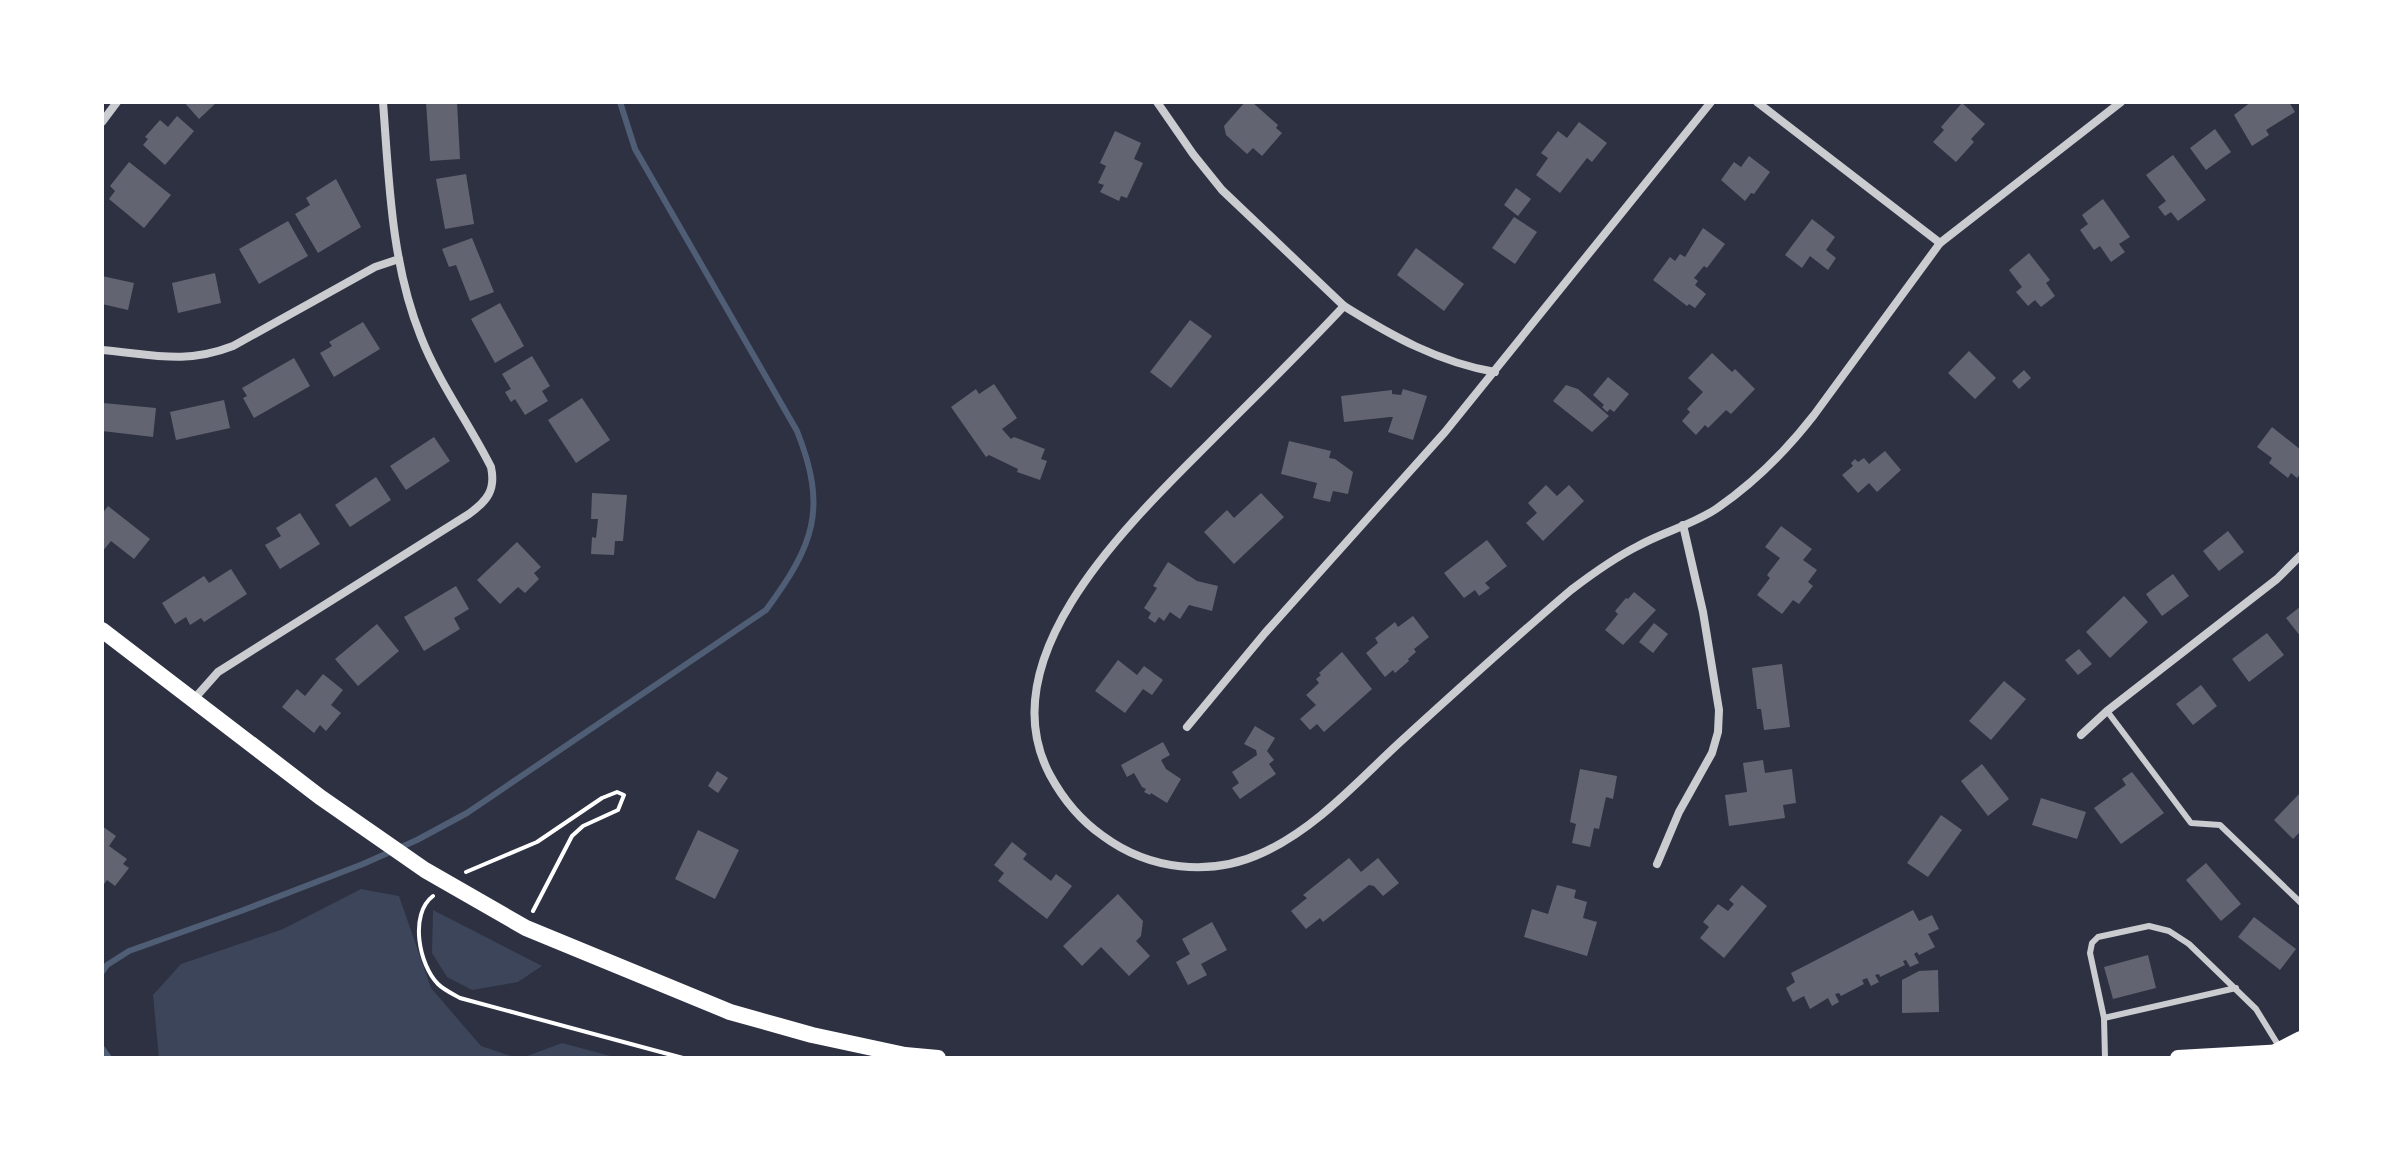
<svg xmlns="http://www.w3.org/2000/svg" width="2403" height="1160" viewBox="0 0 2403 1160" font-family="'Zilla Slab',serif">
<style>
.green{fill:#3c4559}
.lines{fill:none;stroke-linecap:round;stroke-linejoin:round}
.stream{stroke:#4f5d75;stroke-width:6}
.building{fill:#626471}
.path{stroke:#fff;stroke-width:4}
.service{stroke:#caccd0;stroke-width:6}
.minor{stroke:#caccd0;stroke-width:8}
.secondary{stroke:#fff;stroke-width:16}
.primary{stroke:#fff;stroke-width:18}
</style>
<rect width="100%" height="100%" fill="#2d3142"/>
<g class="green">
<path d="M361 889 399 896 431 988 481 1046 517 1058H159L153 995 181 964 283 929Z"/>
<path d="M433 910 542 966 518 982 472 990 447 977 432 953Z"/>
<path d="M562 1043 618 1058H522Z"/>
</g>
<g class="lines">
<g class="stream">
<path d="M102 972 107 965 129 951 241 911 363 864 417 840 467 813 766 610C814 545 828 509 797 431L635 149 620 102"/>
<path d="M102 1048 109 1058"/>
</g>
</g>
<g class="building">
<path d="M184 102H217L199 119Z"/>
<path d="M426 102H457L460 159 430 161Z"/>
<path d="M1245 102H1252L1278 125 1276 128 1282 133 1262 156 1253 148 1247 154 1226 135 1224 126Z"/>
<path d="M2251 102H2289L2295 112 2266 130 2269 135 2252 146 2234 115Z"/>
<path d="M1962 103 1985 124 1971 139 1974 142 1956 162 1933 142 1944 130 1941 127Z"/>
<path d="M177 116 194 131 165 165 143 145 148 139 145 137 160 120 168 127Z"/>
<path d="M1579 122 1607 143 1592 162 1587 158 1560 193 1536 175 1548 158 1541 153 1558 131 1567 138Z"/>
<path d="M2215 129 2231 152 2206 170 2190 148Z"/>
<path d="M1115 131 1141 143 1134 159 1143 163 1127 198 1121 196 1119 201 1100 192 1104 185 1098 183 1106 166 1100 163Z"/>
<path d="M2173 155 2206 200 2178 221 2171 212 2165 216 2158 207 2166 201 2146 175Z"/>
<path d="M1749 156 1770 172 1754 194 1751 193 1745 201 1721 180 1734 162 1741 167Z"/>
<path d="M129 162 171 195 144 228 109 199 115 191 110 186Z"/>
<path d="M466 174 474 224 445 229 436 179Z"/>
<path d="M336 179 361 227 318 253 295 214 310 205 306 198Z"/>
<path d="M1516 188 1531 199 1518 216 1504 205Z"/>
<path d="M2103 199 2130 237 2119 244 2125 252 2111 262 2100 246 2094 250 2080 230 2088 224 2082 215Z"/>
<path d="M1514 217 1537 232 1515 264 1492 248Z"/>
<path d="M1812 219 1835 237 1826 250 1836 258 1828 270 1810 256 1802 268 1785 255Z"/>
<path d="M288 221 308 256 259 284 239 249Z"/>
<path d="M1703 228 1725 244 1707 268 1704 266 1694 278 1698 281 1695 285 1706 294 1695 308 1689 304 1687 306 1653 280 1670 257 1675 261 1680 254 1685 257Z"/>
<path d="M472 238 494 292 470 301 456 265 449 267 442 249Z"/>
<path d="M1416 248 1464 284 1444 311 1397 275Z"/>
<path d="M2029 253 2050 280 2046 283 2055 296 2041 307 2035 300 2028 306 2016 292 2022 287 2009 270Z"/>
<path d="M215 273 221 303 178 313 172 283Z"/>
<path d="M102 276 134 283 128 310 102 304Z"/>
<path d="M500 303 524 346 495 363 471 319Z"/>
<path d="M1190 320 1212 336 1171 388 1150 372Z"/>
<path d="M363 322 380 349 334 377 320 353 332 346 329 342Z"/>
<path d="M1969 351 1996 378 1975 399 1948 373Z"/>
<path d="M1712 353 1732 372 1735 369 1755 389 1731 414 1726 410 1708 428 1705 425 1696 435 1682 421 1690 412 1687 409 1703 392 1688 378Z"/>
<path d="M532 356 550 386 542 391 548 401 525 415 515 399 511 402 505 392 511 389 502 374Z"/>
<path d="M294 358 310 386 254 418 243 398 247 396 242 388Z"/>
<path d="M2024 370 2031 378 2019 389 2012 381Z"/>
<path d="M1608 377 1629 394 1614 412 1610 409 1607 412 1602 407 1604 405 1593 395Z"/>
<path d="M994 384 1017 418 1002 429 1011 439 1014 437 1045 449 1041 459 1047 461 1040 480 1017 472 1018 469 989 455 986 457 951 407 976 389 979 394Z"/>
<path d="M1566 385 1578 389 1609 416 1592 432 1553 401Z"/>
<path d="M1403 389 1427 396 1413 440 1388 432 1393 417H1390L1344 422 1341 396 1392 390V394L1401 395Z"/>
<path d="M582 398 610 440 576 463 548 420Z"/>
<path d="M224 400 230 428 176 440 170 412Z"/>
<path d="M103 403 156 408 153 437 102 431Z"/>
<path d="M2272 427 2301 450V473L2297 478 2291 473 2288 478 2269 463 2272 458 2257 447Z"/>
<path d="M434 437 450 461 406 490 390 466Z"/>
<path d="M1289 441 1331 451 1329 458 1335 459 1353 472 1348 494 1333 491 1330 502 1313 498 1317 483 1281 474Z"/>
<path d="M1885 451 1901 470 1877 492 1869 483 1858 493 1842 475 1853 466 1851 463 1855 459 1858 462 1864 458 1869 464Z"/>
<path d="M376 477 391 500 350 527 335 505Z"/>
<path d="M1546 485 1557 496 1569 485 1584 501 1543 541 1526 523 1537 513 1528 503Z"/>
<path d="M592 493 627 495 623 541H615L614 555 591 554 592 537 596 538 598 519H591Z"/>
<path d="M1261 493 1284 517 1234 564 1204 532 1227 510 1234 518Z"/>
<path d="M108 506 150 539 134 559 111 541 102 552V514Z"/>
<path d="M300 513 320 544 280 569 265 545 281 536 276 528Z"/>
<path d="M1781 526 1812 549 1803 560 1817 570 1808 582 1813 586 1799 604 1793 600 1782 614 1757 595 1770 578 1767 575 1780 558 1765 547Z"/>
<path d="M2228 531 2244 552 2219 571 2203 551Z"/>
<path d="M1487 540 1507 566 1485 583 1490 588 1479 596 1475 590 1464 598 1444 573Z"/>
<path d="M517 542 541 567 534 573 539 579 525 593 518 587 500 604 477 580Z"/>
<path d="M1168 562 1197 581 1218 586 1212 611 1189 605 1180 619 1170 612 1164 621 1159 617 1155 623 1148 618 1151 613 1144 608 1157 588 1153 586Z"/>
<path d="M231 569 247 594 204 622 201 618 190 625 186 617 175 624 162 603 204 576 209 583Z"/>
<path d="M2173 574 2189 596 2162 616 2146 594Z"/>
<path d="M456 586 469 609 454 618 460 629 424 651 404 617Z"/>
<path d="M1634 592 1656 610 1623 645 1605 630 1618 614 1615 611 1626 598 1628 599Z"/>
<path d="M2124 596 2148 622 2110 658 2086 632Z"/>
<path d="M2301 606V637L2286 618Z"/>
<path d="M1413 616 1429 637 1414 649 1416 652 1408 659 1409 661 1395 673 1393 670 1385 677 1366 653 1378 643 1375 638 1395 622 1398 627Z"/>
<path d="M1654 623 1668 634 1653 653 1639 642Z"/>
<path d="M377 624 399 651 358 686 335 659Z"/>
<path d="M2267 633 2284 655 2249 682 2232 659Z"/>
<path d="M2079 649 2092 664 2078 675 2065 660Z"/>
<path d="M1342 652 1372 689 1324 732 1317 724 1310 730 1300 719 1316 705 1306 695 1319 683 1316 679 1321 675 1319 673Z"/>
<path d="M1118 660 1137 675 1144 666 1163 680 1152 695 1143 689 1125 713 1095 691Z"/>
<path d="M1782 664 1790 727 1764 730 1761 709H1757L1752 668Z"/>
<path d="M323 674 343 690 331 705 341 713 326 731 320 725 314 733 282 707 297 689 305 696Z"/>
<path d="M2004 681 2026 699 1991 740 1969 721Z"/>
<path d="M2201 685 2217 706 2193 725 2176 704Z"/>
<path d="M1255 726 1275 738 1267 751 1274 760 1269 764 1276 774 1240 799 1232 788 1239 783 1232 772 1257 755 1256 750 1244 744Z"/>
<path d="M1163 742 1170 755 1161 760 1166 769 1181 779 1167 803 1151 793 1150 795 1144 792 1146 789 1142 787 1134 773 1127 777 1121 765Z"/>
<path d="M1763 760 1765 773 1792 769 1796 803 1783 805 1785 818 1729 826 1725 795 1747 792 1743 763Z"/>
<path d="M1982 764 2009 799 1988 816 1961 781Z"/>
<path d="M1580 769 1617 776 1613 799 1606 797 1599 829 1594 828 1590 847 1572 843 1576 824 1570 822Z"/>
<path d="M717 771 728 778 718 793 708 786Z"/>
<path d="M2132 772 2164 813 2121 844 2094 808 2126 785 2122 779Z"/>
<path d="M2301 792V831L2293 839 2274 820Z"/>
<path d="M2041 798 2086 812 2077 839 2032 825Z"/>
<path d="M1941 815 1962 830 1928 877 1907 863Z"/>
<path d="M102 826 116 836 109 846 127 859 123 864 129 868 115 886 107 880 102 887Z"/>
<path d="M698 830 739 850 715 899 675 879Z"/>
<path d="M1012 842 1027 854 1023 859 1051 881 1056 874 1072 886 1047 919 998 881 1004 873 994 865Z"/>
<path d="M1349 858 1361 872 1378 858 1399 883 1383 896 1374 886 1369 885 1323 922 1320 918 1306 929 1291 911 1307 898 1303 895Z"/>
<path d="M2206 863 2241 904 2221 921 2186 880Z"/>
<path d="M1557 885 1576 890 1574 898 1587 902 1583 918 1597 922 1587 956 1524 937 1532 909 1548 914Z"/>
<path d="M1742 885 1767 906 1724 958 1700 938 1709 927 1703 922 1718 904 1728 911 1734 904 1729 900Z"/>
<path d="M1118 894 1143 921 1141 936 1136 941 1150 956 1129 976 1101 947 1082 966 1063 946Z"/>
<path d="M1913 910 1919 921 1932 915 1939 929 1928 934 1935 947 1919 955 1917 952 1914 954 1919 963 1910 967 1906 960 1903 961 1905 965 1880 977 1879 974 1875 975 1879 982 1871 986 1867 978 1862 980 1864 984 1841 996 1839 993 1835 994 1839 1002 1832 1006 1828 998 1810 1009 1804 996 1793 1002 1786 988 1795 982 1791 973Z"/>
<path d="M2254 917 2296 949 2280 970 2238 937Z"/>
<path d="M1212 922 1227 950 1201 964 1207 975 1188 985 1176 962 1190 954 1182 939Z"/>
<path d="M2148 955 2156 988 2113 999 2104 967Z"/>
<path d="M1938 970 1939 1012 1902 1013V980L1919 971Z"/>
</g>
<g class="lines">
<g class="path">
<path d="M466 872 537 842 602 798 617 792 624 795 618 810 583 826 572 836 533 911"/>
<path d="M433 896C409 914 419 965 438 984 444 990 453 994 460 998L683 1058"/>
</g>
<g class="service">
<path d="M2107 711 2191 823 2220 825 2301 903"/>
<path d="M2104 1018 2236 988"/>
<path d="M2105 1058 2104 1018 2090 953 2092 943 2098 937 2149 926 2169 931 2189 944 2256 1009 2280 1048"/>
</g>
<g class="minor">
<path d="M1157 102 1193 154 1222 190 1344 306"/>
<path d="M1757 102 1940 243"/>
<path d="M102 122 117 102"/>
<path d="M102 350C151 354 184 365 233 346L375 267 399 259"/>
<path d="M1495 372C1438 362 1392 336 1344 306 1303 350 1260 392 1217 435 1139 514 985 653 1050 775 1063 799 1080 820 1103 836 1149 870 1210 877 1262 853 1315 829 1356 783 1398 744 1455 692 1512 640 1571 590 1592 574 1614 558 1638 546 1663 532 1692 525 1716 509 1754 483 1786 451 1814 415L1940 243 2121 102"/>
<path d="M194 699 218 672 469 514C487 501 496 490 491 467 469 423 439 383 421 337 391 263 389 180 383 102"/>
<path d="M1187 727 1265 633 1445 432 1711 102"/>
<path d="M2081 735 2107 711 2277 579 2301 555"/>
<path d="M1657 864 1679 812 1712 753 1718 732 1719 710 1703 612 1683 525"/>
</g>
<g class="secondary">
<path d="M102 630 320 797 425 870 526 928 730 1012 812 1035 905 1055 938 1058"/>
<path d="M2178 1058 2301 1051"/>
</g>
<path class="primary" d="M2266 1058 2301 1040"/>
</g>
<rect width="2403" height="1160" fill="none" stroke="#ffffff" stroke-width="208"/>
</svg>
